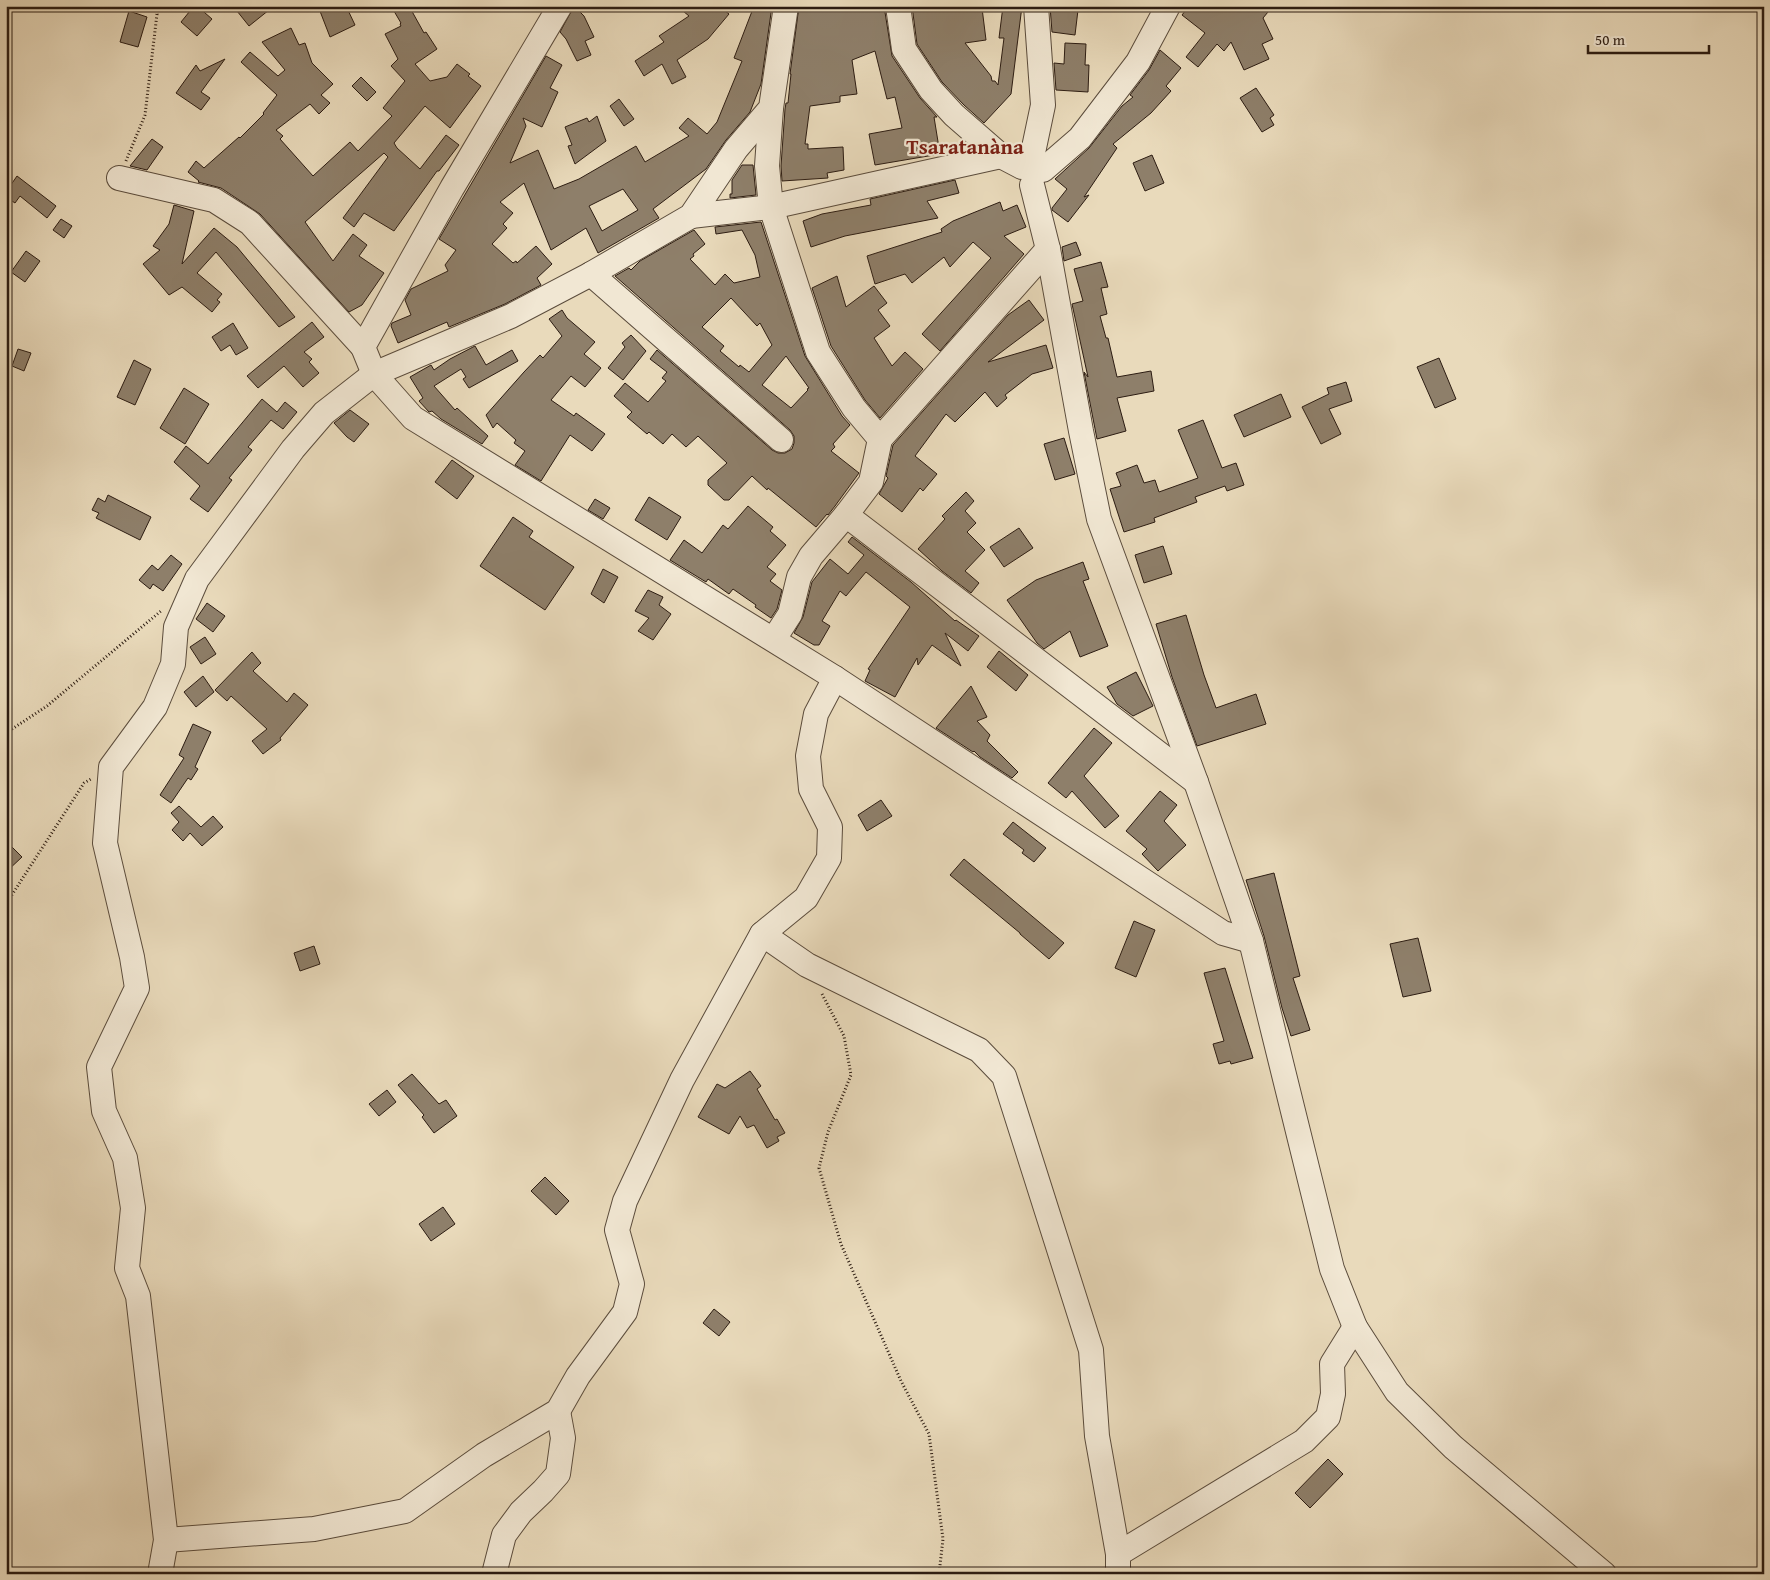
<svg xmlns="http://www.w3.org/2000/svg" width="1770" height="1580" viewBox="0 0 1770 1580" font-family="'Gentium Book Plus',serif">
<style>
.building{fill:#8e7f6a;stroke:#2c1c12;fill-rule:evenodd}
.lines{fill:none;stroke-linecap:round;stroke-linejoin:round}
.minor-casing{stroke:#5b4c3c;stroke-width:26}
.path{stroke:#2c1c12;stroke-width:3;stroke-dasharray:1 2.5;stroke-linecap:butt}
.minor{stroke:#f1e7d3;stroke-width:24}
.labels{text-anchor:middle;stroke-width:4.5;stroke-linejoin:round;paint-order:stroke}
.district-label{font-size:21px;font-weight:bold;fill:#7a1f14;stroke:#f1e7d3}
</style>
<rect width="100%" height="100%" fill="#e9dabb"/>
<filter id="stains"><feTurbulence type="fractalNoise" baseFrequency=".004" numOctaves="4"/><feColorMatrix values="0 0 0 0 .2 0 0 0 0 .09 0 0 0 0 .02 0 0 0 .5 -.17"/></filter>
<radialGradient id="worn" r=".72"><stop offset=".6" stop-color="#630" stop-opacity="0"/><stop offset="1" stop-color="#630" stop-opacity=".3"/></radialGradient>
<g class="building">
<path d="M194 6H197L212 19 197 36 181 22Z"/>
<path d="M233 6H274L249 26Z"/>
<path d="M318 6H346L355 25 330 37Z"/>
<path d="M391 6H409L424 33 426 32 437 49 415 64 430 81 447 77 457 64 470 74 468 76 481 86 450 128 425 106 394 143 397 148 420 169 446 135 459 145 439 171H437L394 231 364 213 354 227 343 218 388 157 384 153 305 222 333 261 353 234 367 245 359 256 384 273 362 305 349 312 260 214 221 188 198 182 199 181 188 172 196 161 204 168 239 137 240 138 264 114 263 113 277 95 241 62 250 52 278 76 285 70 262 42 291 28 299 45 305 43 312 63 333 84 321 95 330 103 319 114 310 104 276 130 283 136 280 139 313 176 350 142 358 151 392 116 383 108 405 81 391 66 398 59 385 34 401 26 400 24 401 23Z"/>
<path d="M574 6 584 16 594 37 585 41 591 55 577 61 566 39 560 32Z"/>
<path d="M677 6H719L729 14 708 39 677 60 686 77 672 84 662 64 644 76 635 61 664 42 659 36 689 16Z"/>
<path d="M754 6H772L761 84 750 112 726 140 706 169 653 209 659 218 598 253 586 228 551 250 524 183 500 202 513 213 503 224 507 228 492 244 513 263 516 261 517 263 536 246 552 264 537 278 541 285 505 304 449 327 447 322 398 343 391 326 392 323 411 315 405 300 411 289 448 271 445 265 456 250 439 239 546 56 562 65 550 88 558 92 542 127 523 118 526 126 510 163 538 150 554 189 579 179 636 146 645 162 689 136 679 128 688 118 707 134 717 122 742 61 734 58ZM623 189 638 210 602 231 589 206Z"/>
<path d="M799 6H884L892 56 920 98 937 117H934L940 154 875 165 869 134 902 128 895 97 887 99 875 51 852 60 857 94 840 96V102L810 106 805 144H808V149L843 147 844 170 827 173 828 178 782 181 781 166 785 109 786 103H788L791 74H790Z"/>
<path d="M912 6H974V9L982 8 986 40 965 43 991 76 992 81H995L998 85 1004 38H999L1003 6H1022L1011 94 984 123 964 105 942 82 917 44Z"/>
<path d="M1050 6 1078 10 1075 35 1052 32Z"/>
<path d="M1189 6H1261L1268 12 1263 18 1273 39 1262 44 1269 59 1244 70 1231 42 1224 51 1217 44 1198 67 1186 57 1205 33 1182 15Z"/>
<path d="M129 11 147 17 138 47 120 42Z"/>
<path d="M1065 43 1086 44 1085 65H1089L1088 92 1056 90 1054 63 1064 64Z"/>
<path d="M1160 50 1181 68 1166 86 1171 91 1151 113 1113 144 1117 148 1084 197 1089 195 1068 222 1052 210V208L1067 189 1055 179 1089 148 1122 106 1133 97 1130 95 1149 70Z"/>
<path d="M225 59 201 92 210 98 201 110 176 93 196 65 200 71Z"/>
<path d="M361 77 376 92 367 101 352 86Z"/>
<path d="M1256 88 1274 115 1270 118 1274 125 1262 132 1240 98Z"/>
<path d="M619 99 634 119 624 126 610 106Z"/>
<path d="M597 116 606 141 575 164 568 146 572 145 565 127 587 118 589 122Z"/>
<path d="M152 139 163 147 147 170 130 166Z"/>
<path d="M1152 155 1164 183 1145 191 1133 163Z"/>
<path d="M742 165H753L756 195 730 198V194H732V180Z"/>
<path d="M17 176 56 206 47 218 20 196 15 203 6 197V192Z"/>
<path d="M955 180 959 193 927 201 938 218 845 236 811 247 803 221 822 214 871 205 870 199Z"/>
<path d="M1000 202 1003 211 1017 205 1026 227 1004 236 1024 254 940 351 922 334 991 258 973 242 950 267 944 257 912 283 905 274 875 284 867 256 942 232 941 229 953 221Z"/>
<path d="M174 205 194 211 182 264 214 228 237 247 295 317 279 327 216 252 197 273 222 294 217 300 220 302 212 312 182 287 169 295 143 264 160 250 153 246 169 224Z"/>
<path d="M61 219 72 226 64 238 53 230Z"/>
<path d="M761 222 805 356 842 416 850 425 833 444 835 447 831 451 859 473 835 506 828 515 827 514 816 527 768 488 767 490 752 476 729 500H724L708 485V480L727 463 698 436 686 447 672 434 663 444 649 432 647 434 627 417 632 412 614 396 625 383 648 402 666 381 662 378 667 372 650 359 657 350 772 450 778 453H785L792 449 794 443V436L790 430 615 276 629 268 631 270 640 261 694 230 705 244 693 254 694 256 690 259 715 285 725 274 734 283 760 277 755 255 742 230 716 234 715 227ZM731 298 757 326 760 323 772 345 749 372 740 365 739 367 720 351 724 346 702 327ZM786 356 809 388 807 389 808 390 791 408 762 385Z"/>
<path d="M1076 242 1081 255 1064 261 1062 247Z"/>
<path d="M26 251 40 261 25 282 11 272Z"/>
<path d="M1101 262 1108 287 1101 288 1107 314 1100 316 1106 338H1108L1117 377 1151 371 1154 391 1117 398 1126 431 1097 439 1084 372 1088 377 1072 304 1083 301 1074 269Z"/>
<path d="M837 276 846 307 874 286 887 303 878 310 890 326 874 338 892 366 905 352 923 369 880 418 865 400 831 346 812 288Z"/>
<path d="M1029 300 1044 320 988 362 1046 345 1053 368 1032 374 1005 395 1007 398 997 407 985 392 955 422 946 414 915 456 937 474 923 491 920 488 902 512 879 494 888 478 886 476 893 445 1008 315Z"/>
<path d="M562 310 567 318 595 342 584 354 601 368 585 387 571 376 551 400 574 416 576 413 605 434 592 451 570 435 541 481 515 465 525 451 514 443 516 440 497 423 493 428 486 415 524 372 540 355 543 358 562 336 549 319Z"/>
<path d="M312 322 324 337 304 352 312 359 309 362 319 373 303 387 284 366 258 388 247 376Z"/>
<path d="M233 323 248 348 236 355 230 345 221 351 212 337Z"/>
<path d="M631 335 646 351 623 380 608 368 625 347 622 343Z"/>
<path d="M475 346 486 365 512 350 518 361 469 388 463 379 466 377 461 369 434 386 455 410 457 408 488 436 482 444 441 419 432 411 429 412 419 401 423 398 410 377 431 365 434 370 450 359Z"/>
<path d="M18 349 31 353 24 371 12 366Z"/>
<path d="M1439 358 1456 399 1435 408 1417 367Z"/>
<path d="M134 360 151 369 135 405 117 397Z"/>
<path d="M1346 382 1352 401 1329 409 1341 434 1321 444 1302 407 1329 394 1327 388Z"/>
<path d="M184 388 209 404 185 444 160 428Z"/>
<path d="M1281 394 1291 417 1244 437 1234 415Z"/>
<path d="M262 399 277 412 285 402 297 412 283 429 271 420 248 447 252 450 229 478 232 480 208 512 190 499 200 486 174 462 186 446 208 464Z"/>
<path d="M350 410 369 424 354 442 347 437 334 423Z"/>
<path d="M1203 420 1222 468 1236 463 1244 485 1227 491 1225 486 1195 497 1197 502 1154 518 1155 522 1124 532 1110 489 1121 486 1116 473 1137 465 1144 483 1155 480 1159 492 1198 478 1178 430Z"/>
<path d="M1064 438 1075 474 1055 480 1044 444Z"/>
<path d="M452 460 474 476 457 499 435 482Z"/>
<path d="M966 492 974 501 965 511 976 523 967 532 985 550 965 571 979 583 971 593 942 571 918 549 945 519 942 516Z"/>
<path d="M108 495 151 517 140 540 96 518 99 513 92 510 98 498 105 502Z"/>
<path d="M649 497 681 517 667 540 635 520Z"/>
<path d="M595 499 610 508 603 519 588 510Z"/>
<path d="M748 506 773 527 770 531 786 545 767 567 776 574 770 581 782 590 777 609 771 618 755 607 756 605 733 589 729 594 708 579 706 582 670 560 684 540 702 553 723 525 728 529Z"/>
<path d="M513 517 533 531 529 537 574 567 545 610 480 566Z"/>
<path d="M1019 528 1033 548 1004 567 990 547Z"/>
<path d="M852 537 911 582 955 621 956 620 979 636 968 651 945 633 961 666 932 645 918 665 917 658 895 697 865 681 870 670 868 669 910 607 866 572 846 596 840 591 822 621 830 626 819 645H814L794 633 803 617 812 582 830 559 848 574 864 555 848 542Z"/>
<path d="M1163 546 1172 574 1144 583 1135 555Z"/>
<path d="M171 555 182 564 163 591 153 584 150 589 139 580 152 565 158 570Z"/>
<path d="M1083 562 1089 579 1083 581 1108 646 1080 657 1070 631 1044 649 1037 643 1007 600 1036 580Z"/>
<path d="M603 569 618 577 604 603 591 594Z"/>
<path d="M648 590 663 597 659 605 671 614 653 640 638 631 649 618 635 611Z"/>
<path d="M207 603 225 616 213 632 196 619Z"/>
<path d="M1186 615 1204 675 1216 708 1256 694 1266 724 1197 746 1172 677 1156 624Z"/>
<path d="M205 637 216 654 201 664 190 647Z"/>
<path d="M999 651 1028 675 1016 691 987 667Z"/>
<path d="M252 652 261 663 253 671 287 702 294 693 308 705 280 738 281 740 263 754 252 741 267 729 231 696 227 701 215 690Z"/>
<path d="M1136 672 1153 706 1133 716 1117 704 1107 687Z"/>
<path d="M203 676 214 692 196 707 184 692Z"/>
<path d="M971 686 987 717 977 721 990 735 987 741 1018 772 1012 778 980 757 974 751 973 752 936 728Z"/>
<path d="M193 724 211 732 195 767 198 769 191 780 188 778 171 803 160 795 184 758 179 755Z"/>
<path d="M1094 728 1112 743 1084 776 1119 816 1105 828 1072 791 1066 798 1048 783Z"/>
<path d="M1160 791 1177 805 1164 821 1186 845 1158 871 1142 854 1147 849 1126 831Z"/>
<path d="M881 800 892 816 867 831 858 815Z"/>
<path d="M179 806 201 827 213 816 223 827 202 846 190 833 183 841 172 830 179 822 171 813Z"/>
<path d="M1013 822 1046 848 1034 862 1022 853 1024 850 1003 834Z"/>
<path d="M6 841 22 857 6 872Z"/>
<path d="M964 859 1064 943 1049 959 1020 934V933L950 875Z"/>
<path d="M1274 873 1300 976 1293 978 1310 1030 1291 1036 1282 1008 1264 936 1246 880Z"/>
<path d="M1134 921 1155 930 1136 977 1115 968Z"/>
<path d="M1418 938 1431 991 1403 997 1390 944Z"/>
<path d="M314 946 320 964 300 971 294 953Z"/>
<path d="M1225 968 1253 1058 1231 1064 1230 1061 1219 1064 1213 1044 1224 1041 1204 973Z"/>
<path d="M750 1071 761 1086 757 1089 775 1120 777 1119 785 1133 777 1137 779 1141 767 1148 754 1125 747 1128 740 1116 729 1134 698 1117 717 1084 725 1088Z"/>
<path d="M412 1074 439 1104 446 1100 457 1116 434 1133 422 1117 424 1115 398 1085Z"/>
<path d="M387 1090 396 1102 379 1116 369 1104Z"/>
<path d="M545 1177 569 1201 556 1215 531 1191Z"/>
<path d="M443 1207 455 1224 431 1241 419 1224Z"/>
<path d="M714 1309 730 1322 719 1336 703 1323Z"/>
<path d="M1328 1459 1343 1474 1310 1508 1295 1493Z"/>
</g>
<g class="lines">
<defs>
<g id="minor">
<path d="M560 6 452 188 363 347 374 374 413 418 835 678 1223 933 1251 941"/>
<path d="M898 6 904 49 931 90 954 115 1001 156 1022 167"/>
<path d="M771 108 767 166 771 207 818 352 854 408 880 439"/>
<path d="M1031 162 1043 105 1036 6"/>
<path d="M1043 170 1080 138 1138 62 1168 6"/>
<path d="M119 178 214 200 250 223 363 347"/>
<path d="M1032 185 1048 249 1081 431 1099 519 1196 782 1251 941 1332 1269 1355 1327 1397 1392 1453 1447 1604 1574"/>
<path d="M691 216 771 207 1001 156"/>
<path d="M591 274 781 440"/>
<path d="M846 515 1196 782"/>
<path d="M774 639 790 614 799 577 811 556 846 515 871 482 880 439 1048 249"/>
<path d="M762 934 807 965 979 1050 1004 1076 1091 1350 1097 1436 1118 1554V1574"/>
<path d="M166 1540 314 1529 405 1511 484 1455 558 1411 578 1376 625 1312 632 1284 617 1230 625 1201 682 1080 762 934 806 898 829 858 830 827 811 789 808 756 816 714 835 678"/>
<path d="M1118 1554 1304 1441 1328 1417 1333 1394 1332 1364 1355 1327"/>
<path d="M160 1574 166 1540 138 1296 127 1268 133 1208 125 1158 104 1111 99 1067 137 988 132 957 105 843 111 767 155 707 173 664 176 627 197 579 293 449 324 413 374 374 511 316 591 274 691 216 736 149 771 108 786 6"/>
<path d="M494 1574 504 1535 521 1512 543 1491 558 1474 563 1438 558 1411"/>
</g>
</defs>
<use href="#minor" class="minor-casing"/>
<g class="path">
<path d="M126 161 145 115 157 14 154 6"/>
<path d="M6 733 47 706 161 611"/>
<path d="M6 904 84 783 91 779"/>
<path d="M822 994 844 1036 851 1075 828 1132 819 1168 841 1244 901 1381 929 1434 943 1539 939 1574"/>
</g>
<use href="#minor" class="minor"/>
</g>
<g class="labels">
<g class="district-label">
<text x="965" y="154">Tsaratanàna</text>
</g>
</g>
<rect width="1770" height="1580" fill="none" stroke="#e9dabb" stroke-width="25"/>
<rect x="8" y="8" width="1755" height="1565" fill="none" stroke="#2c1c12" stroke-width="2.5"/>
<rect x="12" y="12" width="1745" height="1555" fill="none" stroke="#2c1c12"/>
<path d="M1588 45v8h121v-8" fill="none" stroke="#2c1c12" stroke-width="2.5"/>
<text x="1595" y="45" font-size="15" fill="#2c1c12" stroke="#f1e7d3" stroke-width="4" paint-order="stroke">50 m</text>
<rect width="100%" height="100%" filter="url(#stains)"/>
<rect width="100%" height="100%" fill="url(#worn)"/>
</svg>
